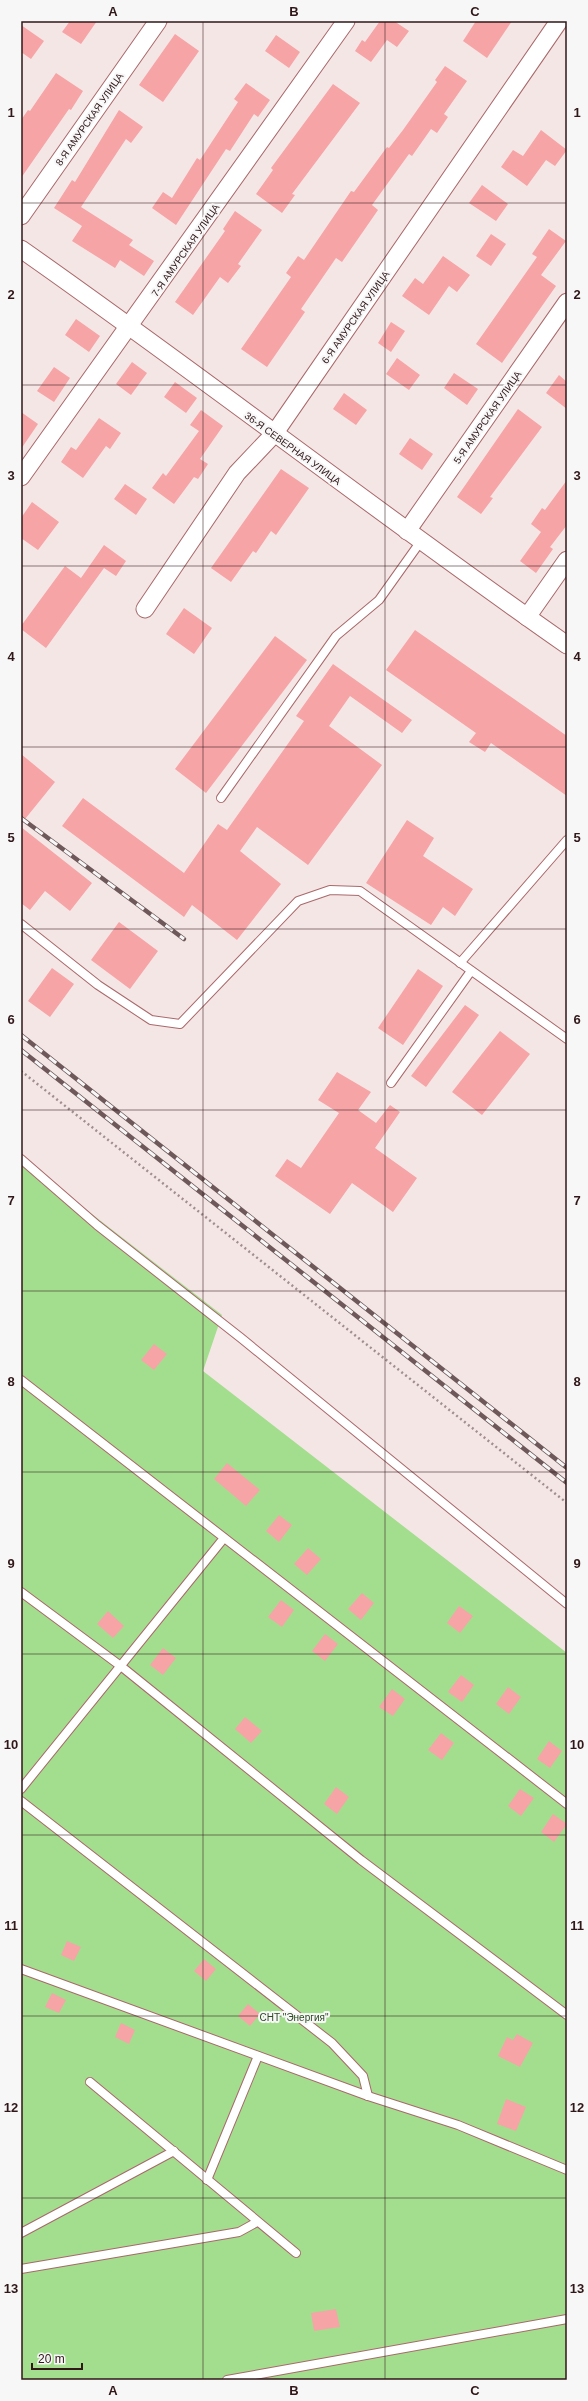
<svg xmlns="http://www.w3.org/2000/svg" width="588" height="2401" viewBox="0 0 588 2401" font-family="Arial,sans-serif">
<style>
.green{fill:#a3de8f}
.building{fill:#f6a4a6}
.lines{fill:none;stroke-linecap:round;stroke-linejoin:round}
.lane-casing{stroke:#a9686a;stroke-width:10}
.street-casing{stroke:#a9686a;stroke-width:19}
.path{stroke:#a18e8e;stroke-width:2.5;stroke-dasharray:2 3;stroke-linecap:butt}
.lane{stroke:#fff;stroke-width:8}
.street{stroke:#fff;stroke-width:17}
.rail-casing{stroke:#6e5859;stroke-width:4.5}
.rail{stroke:#f7f7f7;stroke-width:3;stroke-dasharray:9;stroke-linecap:butt}
.grid{fill:none;stroke:#311719;stroke-width:1;stroke-opacity:0.55}
.labels{text-anchor:middle;stroke-width:4;stroke-linejoin:round;paint-order:stroke}
.street-label{font-size:10px;fill:#311719;stroke:#f7f7f7}
.park-label{font-size:10px;fill:#29481e;stroke:#f7f7f7}
.neatline{fill:none;stroke:#311719;stroke-width:1.5}
.grid-label{font-size:13px;text-anchor:middle;font-weight:bold;fill:#311719}
</style>
<rect width="100%" height="100%" fill="#f5e6e6"/>
<path class="green" d="M21 1159 222 1315 203 1371 567 1653V2380H21Z"/>
<g class="building">
<path d="M70 21H97L81 44 62 32Z"/>
<path d="M380 21H394L409 31 397 47 387 40 371 62 355 51 362 40 365 42Z"/>
<path d="M476 21H512L487 58 463 41Z"/>
<path d="M21 25 44 41 31 59 21 52Z"/>
<path d="M175 34 199 51 163 102 139 85Z"/>
<path d="M276 35 300 52 289 68 265 51Z"/>
<path d="M445 66 467 81 444 114 448 117 437 133 431 129 412 156 409 154 372 205 378 210 342 262 336 258 301 309 305 312 267 367 241 349 291 277 286 273 298 256 304 260 351 191 354 192 387 147 389 148 403 130 437 82 435 80Z"/>
<path d="M56 73 83 91 71 110 69 109 21 178V120L28 110 30 111Z"/>
<path d="M246 83 270 100 258 117 254 114 230 151 226 149 176 225 152 208 163 192 172 198 197 158 200 160 238 102 234 99Z"/>
<path d="M333 84 360 103 292 194 295 195 282 213 256 194 273 170 271 168Z"/>
<path d="M119 110 143 127 131 143 126 139 81 207 133 240 129 245 154 261 144 276 120 260 115 268 72 241 82 226 54 208 72 180 75 182Z"/>
<path d="M541 130 567 150 555 166 546 160 527 186 501 167 513 150 523 156Z"/>
<path d="M482 185 508 204 496 221 469 203Z"/>
<path d="M235 211 262 230 238 264 241 266 228 283 220 277 193 315 175 302 225 231 223 229Z"/>
<path d="M549 229 566 241 541 275 556 286 502 363 476 344 537 257 532 254Z"/>
<path d="M491 234 506 244 491 266 476 256Z"/>
<path d="M443 256 470 275 457 292 449 286 429 315 402 296 415 278 423 284Z"/>
<path d="M76 319 100 336 89 352 65 335Z"/>
<path d="M391 322 405 331 391 352 378 343Z"/>
<path d="M397 358 420 375 409 390 386 374Z"/>
<path d="M132 362 147 373 131 395 116 384Z"/>
<path d="M54 367 70 378 54 402 37 391Z"/>
<path d="M454 373 478 389 467 405 444 388Z"/>
<path d="M559 375 567 382V409L546 393Z"/>
<path d="M175 382 197 398 186 413 164 397Z"/>
<path d="M344 393 367 410 356 425 333 409Z"/>
<path d="M518 409 542 427 490 497 493 498 481 514 457 497Z"/>
<path d="M201 410 223 426 200 459 208 464 198 479 194 477 174 504 152 488 163 473 166 476 199 431 190 425Z"/>
<path d="M21 412 38 424 21 449Z"/>
<path d="M99 418 121 433 110 449 106 446 83 478 61 462 71 447 76 450Z"/>
<path d="M410 438 433 454 422 470 399 454Z"/>
<path d="M281 469 309 488 276 535 271 531 256 553 253 551 231 582 211 568Z"/>
<path d="M567 480V525L550 547 553 549 536 573 520 561 541 532 531 524 542 508 545 510Z"/>
<path d="M125 484 147 499 136 515 114 499Z"/>
<path d="M32 502 59 522 38 550 21 538V518Z"/>
<path d="M104 545 126 561 116 576 104 568 46 648 21 629V626L65 566 81 578Z"/>
<path d="M184 608 212 628 194 654 166 634Z"/>
<path d="M415 630 567 736V796L491 743 485 752 469 742 476 733 386 670Z"/>
<path d="M275 636 307 660 206 793 175 769Z"/>
<path d="M333 664 412 720 402 733 350 696 329 726 382 765 308 865 257 827 240 851 281 884 237 940 192 905 184 917 62 826 83 798 184 873 218 824 227 830 304 721 296 716Z"/>
<path d="M21 754 55 782 21 824Z"/>
<path d="M407 820 434 838 423 856 473 889 455 916 443 907 431 925 366 883Z"/>
<path d="M21 827 92 883 70 911 45 891 30 910 21 903Z"/>
<path d="M119 922 158 951 130 989 91 960Z"/>
<path d="M52 968 74 984 50 1017 28 1001Z"/>
<path d="M418 969 443 986 403 1045 378 1028Z"/>
<path d="M465 1005 479 1015 426 1087 411 1076Z"/>
<path d="M500 1031 530 1054 482 1115 452 1092Z"/>
<path d="M337 1072 371 1092 358 1110 376 1123 390 1105 400 1112 375 1148 417 1178 393 1212 352 1183 330 1214 275 1176 287 1159 301 1168 339 1113 318 1100Z"/>
<path d="M154 1344 167 1354 154 1370 141 1360Z"/>
<path d="M227 1463 260 1490 246 1506 214 1479Z"/>
<path d="M279 1515 292 1525 279 1542 266 1531Z"/>
<path d="M308 1548 321 1559 307 1575 294 1564Z"/>
<path d="M362 1593 374 1603 361 1620 348 1609Z"/>
<path d="M281 1600 294 1610 282 1627 268 1617Z"/>
<path d="M459 1606 473 1616 460 1633 447 1623Z"/>
<path d="M108 1611 124 1626 113 1638 97 1624Z"/>
<path d="M325 1634 338 1644 325 1661 312 1651Z"/>
<path d="M163 1648 176 1658 163 1675 150 1665Z"/>
<path d="M461 1675 474 1685 462 1702 448 1692Z"/>
<path d="M508 1687 521 1697 509 1714 496 1704Z"/>
<path d="M392 1689 405 1699 393 1716 379 1707Z"/>
<path d="M245 1717 262 1731 251 1743 235 1729Z"/>
<path d="M441 1733 454 1743 442 1760 428 1750Z"/>
<path d="M549 1741 562 1751 550 1768 537 1759Z"/>
<path d="M336 1787 349 1797 337 1814 324 1804Z"/>
<path d="M520 1789 534 1798 521 1816 508 1806Z"/>
<path d="M553 1814 567 1824 554 1842 541 1832Z"/>
<path d="M67 1941 81 1947 74 1961 61 1955Z"/>
<path d="M204 1959 216 1969 206 1981 194 1971Z"/>
<path d="M52 1993 66 2000 59 2013 45 2007Z"/>
<path d="M248 2004 260 2014 250 2026 238 2016Z"/>
<path d="M121 2023 135 2030 129 2044 115 2037Z"/>
<path d="M517 2034 533 2043 520 2067 498 2056 507 2037 513 2040Z"/>
<path d="M506 2099 526 2107 516 2131 497 2124Z"/>
<path d="M336 2309 340 2327 314 2331 311 2313Z"/>
</g>
<g class="lines">
<defs>
<g id="lane">
<path d="M221 798 336 636 379 600 421 541"/>
<path d="M21 924 98 985 151 1020 180 1024 298 901 330 890 360 891 567 1039"/>
<path d="M460 963 567 840"/>
<path d="M391 1083 471 971"/>
<path d="M21 1159 97 1225 241 1338 567 1604"/>
<path d="M21 1380 567 1804"/>
<path d="M21 1592 122 1667 361 1860 567 2015"/>
<path d="M21 1789 224 1538"/>
<path d="M21 1801 332 2043 363 2076 368 2096"/>
<path d="M21 1969 368 2096 458 2125 567 2170"/>
<path d="M90 2082 296 2253"/>
<path d="M207 2180 258 2056"/>
<path d="M21 2233 174 2151"/>
<path d="M21 2269 239 2232 257 2222"/>
<path d="M227 2380 567 2319"/>
</g>
<g id="street">
<path d="M21 216 158 21"/>
<path d="M21 249C205 378 382 516 567 645"/>
<path d="M21 477 346 21"/>
<path d="M407 531 567 302"/>
<path d="M145 609 237 473 274 434 559 21"/>
<path d="M527 617 567 560"/>
</g>
</defs>
<use href="#lane" class="lane-casing"/>
<use href="#street" class="street-casing"/>
<path class="path" d="M21 1071 567 1503"/>
<use href="#lane" class="lane"/>
<use href="#street" class="street"/>
<defs>
<g id="rail">
<path d="M21 818 184 939"/>
<path d="M21 1035 567 1468"/>
<path d="M21 1050 567 1483"/>
</g>
</defs>
<use href="#rail" class="rail-casing"/>
<use href="#rail" class="rail"/>
</g>
<path class="grid" d="M203 21V2380M385 21V2380M21 203H567M21 385H567M21 566H567M21 747H567M21 929H567M21 1110H567M21 1291H567M21 1472H567M21 1654H567M21 1835H567M21 2016H567M21 2198H567"/>
<g class="labels">
<g class="street-label">
<text transform="translate(89 119) rotate(-55)" y="4">8-Я АМУРСКАЯ УЛИЦА</text>
<text transform="translate(185 250) rotate(-55)" y="4">7-Я АМУРСКАЯ УЛИЦА</text>
<text transform="translate(355 317) rotate(-55)" y="4">6-Я АМУРСКАЯ УЛИЦА</text>
<text transform="translate(487 417) rotate(-55)" y="4">5-Я АМУРСКАЯ УЛИЦА</text>
<text transform="translate(293 448) rotate(36)" y="4">36-Я СЕВЕРНАЯ УЛИЦА</text>
</g>
<g class="park-label">
<text x="294" y="2021">СНТ "Энергия"</text>
</g>
</g>
<rect width="588" height="2401" fill="none" stroke="#f7f7f7" stroke-width="44"/>
<path d="M32 2363v6h50v-6" fill="none" stroke="#311719" stroke-width="2"/>
<text x="38" y="2363" font-size="12" fill="#311719" stroke="#f7f7f7" stroke-width="3" paint-order="stroke">20 m</text>
<rect x="22" y="22" width="544" height="2357" class="neatline"/>
<g class="grid-label">
<text x="113" y="16">A</text>
<text x="294" y="16">B</text>
<text x="475" y="16">C</text>
<text x="11" y="117">1</text>
<text x="577" y="117">1</text>
<text x="11" y="299">2</text>
<text x="577" y="299">2</text>
<text x="11" y="480">3</text>
<text x="577" y="480">3</text>
<text x="11" y="661">4</text>
<text x="577" y="661">4</text>
<text x="11" y="842">5</text>
<text x="577" y="842">5</text>
<text x="11" y="1024">6</text>
<text x="577" y="1024">6</text>
<text x="11" y="1205">7</text>
<text x="577" y="1205">7</text>
<text x="11" y="1386">8</text>
<text x="577" y="1386">8</text>
<text x="11" y="1568">9</text>
<text x="577" y="1568">9</text>
<text x="11" y="1749">10</text>
<text x="577" y="1749">10</text>
<text x="11" y="1930">11</text>
<text x="577" y="1930">11</text>
<text x="11" y="2112">12</text>
<text x="577" y="2112">12</text>
<text x="11" y="2293">13</text>
<text x="577" y="2293">13</text>
<text x="113" y="2395">A</text>
<text x="294" y="2395">B</text>
<text x="475" y="2395">C</text>
</g>
</svg>
